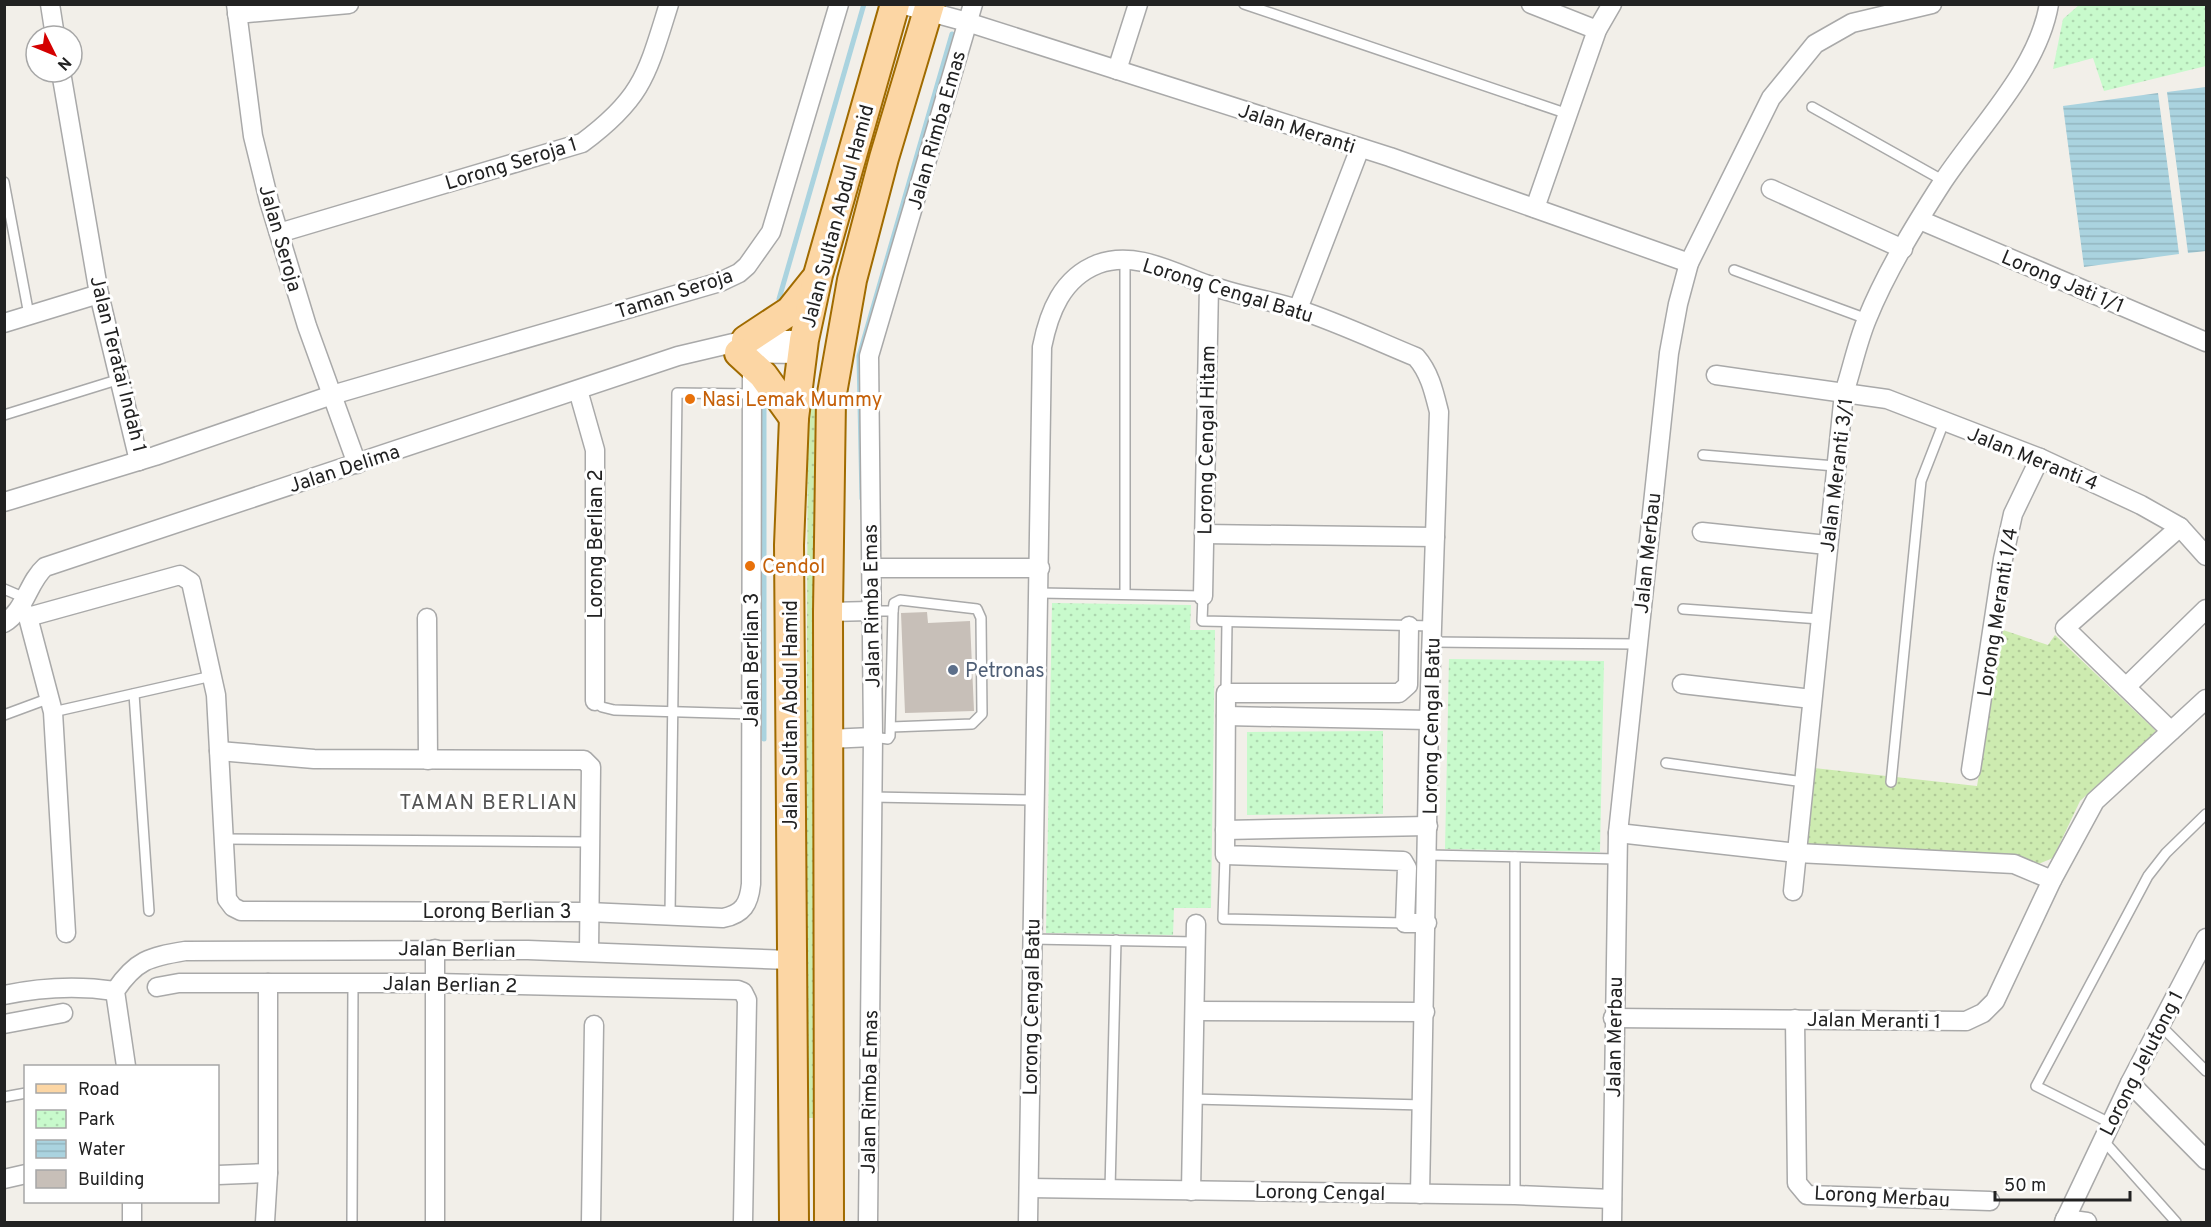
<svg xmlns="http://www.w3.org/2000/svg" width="2211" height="1227" viewBox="0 0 2211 1227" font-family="Overpass,sans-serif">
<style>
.grass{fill:url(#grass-dots)}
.park{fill:url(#park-dots)}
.water{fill:url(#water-rules)}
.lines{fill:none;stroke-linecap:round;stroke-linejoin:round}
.stream{stroke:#aad3df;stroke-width:5}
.building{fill:#c7bfb8}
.lane-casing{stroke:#a9a9a9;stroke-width:12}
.street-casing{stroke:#a9a9a9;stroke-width:21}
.primary-casing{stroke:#a06b00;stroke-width:32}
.lane{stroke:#fff;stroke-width:9}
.street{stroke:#fff;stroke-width:18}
.primary{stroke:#fcd6a4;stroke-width:28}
.food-dot{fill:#e8710a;stroke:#fff;stroke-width:2}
.service-dot{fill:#5c6f8a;stroke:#fff;stroke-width:2}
.labels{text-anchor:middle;stroke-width:6;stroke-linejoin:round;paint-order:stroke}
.street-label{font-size:20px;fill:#222;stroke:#fff}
.food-label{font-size:20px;fill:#c56008;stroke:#fff;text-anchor:start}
.service-label{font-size:20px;fill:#4e5e75;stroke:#fff;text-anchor:start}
.neighbourhood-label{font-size:21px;letter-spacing:1.5px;fill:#555;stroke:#fff}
</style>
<defs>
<pattern id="grass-dots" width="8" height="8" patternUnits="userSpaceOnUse" patternTransform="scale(1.5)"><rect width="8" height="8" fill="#cdebb0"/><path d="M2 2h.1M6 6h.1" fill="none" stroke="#b0c997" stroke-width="1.8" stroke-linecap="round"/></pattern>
<pattern id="park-dots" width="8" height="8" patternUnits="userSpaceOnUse" patternTransform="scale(1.5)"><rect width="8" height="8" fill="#c8facc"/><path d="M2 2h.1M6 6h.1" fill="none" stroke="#acd6af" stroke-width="1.8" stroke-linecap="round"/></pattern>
<pattern id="water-rules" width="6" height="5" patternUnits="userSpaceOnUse" patternTransform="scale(1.5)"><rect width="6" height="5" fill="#aad3df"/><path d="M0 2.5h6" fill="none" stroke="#92b5bf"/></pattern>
</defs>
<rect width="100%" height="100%" fill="#f2efe9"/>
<g class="grass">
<path d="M820 391 816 1118H805L808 392Z"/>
<path d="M2003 630 2048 645 2055 635 2156 731 2080 801 2053 858 2036 865 1806 845 1814 768 1977 786Z"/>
</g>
<g class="park">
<path d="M2079 5H2206V66L2104 91 2093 58 2053 69 2063 19Z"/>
<path d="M1052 603 1191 605 1190 630H1215L1211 908H1174L1173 935 1046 933Z"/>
<path d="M1449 659 1604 661 1600 852 1445 849Z"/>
<path d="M1383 731V814L1247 815V732Z"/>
</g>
<g class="water">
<path d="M2206 87V251L2188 253 2167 92Z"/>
<path d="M2158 93 2179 254 2084 267 2063 106Z"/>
</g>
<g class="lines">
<g class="stream">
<path d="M779 299 864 4"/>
<path d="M862 499 859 356 952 34"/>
<path d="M764 739V398"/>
</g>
</g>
<path class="building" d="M927 612 928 623 970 621 974 711 905 713 901 613Z"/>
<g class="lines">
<defs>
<g id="lane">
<path d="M1244 4 1568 114"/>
<path d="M1812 107 1944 181"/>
<path d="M4 182 29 315"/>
<path d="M1125 259V594"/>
<path d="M1734 270 1867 319"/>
<path d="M4 415 120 379"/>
<path d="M1703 455 1835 466"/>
<path d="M4 589 25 598"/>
<path d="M1040 593 1203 596 1202 621 1433 626"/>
<path d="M1683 609 1820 619"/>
<path d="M871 611H893L890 736 888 739 873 737"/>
<path d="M1432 642 1637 644"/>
<path d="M1226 693 1227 622"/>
<path d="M134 694 149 911"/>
<path d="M595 701 602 707 614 710 751 714"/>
<path d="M53 712 212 676"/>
<path d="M4 715 50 698"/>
<path d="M891 727 972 724 982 714 981 618 977 609 900 600 894 603 893 611"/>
<path d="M1666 763 1804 782"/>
<path d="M1891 782 1921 481 1944 422"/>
<path d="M872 797 1035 800"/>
<path d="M224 839 589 842"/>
<path d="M1225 855 1223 919 1405 923"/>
<path d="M1428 855 1617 859"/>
<path d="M670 915 677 393 752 394"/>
<path d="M1031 939 1196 942"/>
<path d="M2160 1025 2206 1071"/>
<path d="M4 1097 26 1093"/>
<path d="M1193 1099 1423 1105"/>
<path d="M2110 1123 2036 1086 2148 876 2166 853 2206 814"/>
<path d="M2102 1139 2176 1222"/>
<path d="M1110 1190 1116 940"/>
<path d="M1515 1195V857"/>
<path d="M352 1222 353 983"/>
</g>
<g id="street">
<path d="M50 4 55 36"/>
<path d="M236 4 253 136 269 201 307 326 357 464"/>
<path d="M901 4 967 22 1390 157 1689 263"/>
<path d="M1531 4 1597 30"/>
<path d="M237 14 349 4"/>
<path d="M1117 70 1138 4"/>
<path d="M61 72 99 294 139 461"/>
<path d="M1771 189 1903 249"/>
<path d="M1535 208 1597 30 1612 4"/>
<path d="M1920 220 2206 342"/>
<path d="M279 233 582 143C643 98 647 74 669 4"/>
<path d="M1298 309 1360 148"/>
<path d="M4 323 99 294"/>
<path d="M736 353 802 354"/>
<path d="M1716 375 1887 399 2040 458 2141 505 2180 527 2206 556"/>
<path d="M578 390 595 450V701"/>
<path d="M4 502 155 456 332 395 720 282 739 273 747 266 771 232 839 4"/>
<path d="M1702 532 1827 545"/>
<path d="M1204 534 1435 537"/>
<path d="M871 568H1040"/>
<path d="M1203 596 1209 285"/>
<path d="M21 608 28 617 53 712 66 933"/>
<path d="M828 612 871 611"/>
<path d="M28 617 180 575 191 582 216 695 227 899 233 907 241 911 588 912 723 918C743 914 749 904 751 884L752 364"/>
<path d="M427 618 428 760"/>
<path d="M4 623C25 611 28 582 45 567L678 356 746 340H804"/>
<path d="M1409 626 1408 685 1399 693H1226L1225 855 1403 861 1407 868 1405 923H1427"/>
<path d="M1682 684 1812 699"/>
<path d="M2126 687 2206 609"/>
<path d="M1226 716 1429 720"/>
<path d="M2171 731 2065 628 2180 527"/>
<path d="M828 739 873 737"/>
<path d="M219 751 314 759 584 760 591 767 589 951"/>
<path d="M1971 770 2003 559 2013 514 2040 458"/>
<path d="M1225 830 1428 826"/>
<path d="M1618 833 1797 853 2014 864 2052 880"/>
<path d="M1793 891 1844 393C1852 369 1857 343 1867 319 1886 272 1915 225 1942 183 1978 128 2038 70 2049 4"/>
<path d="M157 987 179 983H435L738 990 743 992 747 1000 743 1222"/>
<path d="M4 995C42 987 76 985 115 991"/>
<path d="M1195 1011 1425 1012"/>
<path d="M1613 1018 1966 1021 1983 1013 1995 1001 2052 880 2095 801 2206 699"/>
<path d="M1795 1019 1797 1183 1807 1195 1990 1201"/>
<path d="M4 1024 63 1013"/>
<path d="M126 1066 115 991C136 960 149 957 185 951L528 950 790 960"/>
<path d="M2130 1083 2206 1160"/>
<path d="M218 1175 268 1173"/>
<path d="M4 1179 26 1174"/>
<path d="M1029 1188 1515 1195 1612 1199"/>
<path d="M1191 1191 1196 924"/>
<path d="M2065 1219 2087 1222"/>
<path d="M132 1222V1202"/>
<path d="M265 1222 268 1173V983"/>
<path d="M435 1222V949"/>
<path d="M591 1222 594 1025"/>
<path d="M868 1222 873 737 869 356 973 4"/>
<path d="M1028 1222 1042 347C1049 312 1062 278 1098 264 1135 250 1174 273 1208 285 1237 295 1268 300 1297 309 1337 322 1377 341 1416 357 1430 373 1434 392 1439 412L1429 720 1420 1194"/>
<path d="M1612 1222 1618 833 1669 353 1678 304 1689 263 1771 98 1815 44 1852 23 1932 4"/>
<path d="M2064 1222 2130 1083 2206 938"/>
</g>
<g id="primary">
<path d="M746 340 790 311 814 281"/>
<path d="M739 353 763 375 794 418"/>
<path d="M794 1222 789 545 794 418 804 340 818 275 895 4"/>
<path d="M829 1222 828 612 831 399 852 280 884 158 930 4"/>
</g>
</defs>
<use href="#lane" class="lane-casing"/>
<use href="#street" class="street-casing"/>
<use href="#primary" class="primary-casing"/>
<use href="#lane" class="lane"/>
<use href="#street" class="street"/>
<use href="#primary" class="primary"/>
</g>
<g class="food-dot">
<circle cx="690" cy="399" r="6"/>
<circle cx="750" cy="566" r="6"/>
</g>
<circle class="service-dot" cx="953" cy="670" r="6"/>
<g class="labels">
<g class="street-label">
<text transform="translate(1297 128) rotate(18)" y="7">Jalan Meranti</text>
<text transform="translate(936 130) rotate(-74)" y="7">Jalan Rimba Emas</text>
<text transform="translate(511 163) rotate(-17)" y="7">Lorong Seroja 1</text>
<text transform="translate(837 216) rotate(-75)" y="7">Jalan Sultan Abdul Hamid</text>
<text transform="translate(281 238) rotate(74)" y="7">Jalan Seroja</text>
<text transform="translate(2063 281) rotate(23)" y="7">Lorong Jati 1/1</text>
<text transform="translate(1228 290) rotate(17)" y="7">Lorong Cengal Batu</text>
<text transform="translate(674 293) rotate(-18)" y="7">Taman Seroja</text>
<text transform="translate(119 364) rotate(76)" y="7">Jalan Teratai Indah 1</text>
<text transform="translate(1206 440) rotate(-89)" y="7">Lorong Cengal Hitam</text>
<text transform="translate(2033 458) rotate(22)" y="7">Jalan Meranti 4</text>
<text transform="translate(344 468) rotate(-18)" y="7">Jalan Delima</text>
<text transform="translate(1836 475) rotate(-83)" y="7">Jalan Meranti 3/1</text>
<text transform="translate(595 544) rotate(-90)" y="7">Lorong Berlian 2</text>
<text transform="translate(1647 553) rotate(-84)" y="7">Jalan Merbau</text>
<text transform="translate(871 606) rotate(-91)" y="7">Jalan Rimba Emas</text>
<text transform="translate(1997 612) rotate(-81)" y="7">Lorong Meranti 1/4</text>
<text transform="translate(751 660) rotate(-90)" y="7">Jalan Berlian 3</text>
<text transform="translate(790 715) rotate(-90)" y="7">Jalan Sultan Abdul Hamid</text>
<text transform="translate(1431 726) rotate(-89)" y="7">Lorong Cengal Batu</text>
<text x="497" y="918">Lorong Berlian 3</text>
<text transform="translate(457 949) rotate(1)" y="7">Jalan Berlian</text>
<text transform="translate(450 984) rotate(1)" y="7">Jalan Berlian 2</text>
<text transform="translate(1031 1007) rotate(-89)" y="7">Lorong Cengal Batu</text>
<text transform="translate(1874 1020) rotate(1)" y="7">Jalan Meranti 1</text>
<text transform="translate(1614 1037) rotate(-89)" y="7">Jalan Merbau</text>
<text transform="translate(2141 1063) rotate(-63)" y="7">Lorong Jelutong 1</text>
<text transform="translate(869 1092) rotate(-89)" y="7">Jalan Rimba Emas</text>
<text transform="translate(1320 1192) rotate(1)" y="7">Lorong Cengal</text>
<text transform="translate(1882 1196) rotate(3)" y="7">Lorong Merbau</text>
</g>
<g class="food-label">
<text x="702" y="406">Nasi Lemak Mummy</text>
<text x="762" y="573">Cendol</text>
</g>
<g class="service-label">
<text x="965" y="677">Petronas</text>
</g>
<g class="neighbourhood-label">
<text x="489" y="809">TAMAN BERLIAN</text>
</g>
</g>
<rect width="2211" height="1227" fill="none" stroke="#222222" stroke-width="12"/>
<rect x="24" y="1065" width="195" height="138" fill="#ffffff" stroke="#a7a7a7" stroke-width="1.5"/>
<rect x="36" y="1084" width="30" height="9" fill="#fcd6a4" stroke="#a7a7a7" stroke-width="1.5"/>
<text x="78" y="1095" font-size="18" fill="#222222">Road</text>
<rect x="36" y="1110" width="30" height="18" fill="url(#park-dots)" stroke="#a7a7a7" stroke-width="1.5"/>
<text x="78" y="1125" font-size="18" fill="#222222">Park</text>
<rect x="36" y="1140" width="30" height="18" fill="url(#water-rules)" stroke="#a7a7a7" stroke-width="1.5"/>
<text x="78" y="1155" font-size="18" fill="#222222">Water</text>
<rect x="36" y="1170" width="30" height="18" fill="#c7bfb8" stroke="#a7a7a7" stroke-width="1.5"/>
<text x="78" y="1185" font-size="18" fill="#222222">Building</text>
<g transform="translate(54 54) rotate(133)"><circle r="28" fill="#ffffff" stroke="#a7a7a7" stroke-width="1.5"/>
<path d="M0-4.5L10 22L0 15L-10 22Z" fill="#d40000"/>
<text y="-9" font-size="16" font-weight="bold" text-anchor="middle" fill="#222222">N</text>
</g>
<path d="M1995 1191v9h135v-9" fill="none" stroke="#222222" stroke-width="3"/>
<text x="2004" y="1191" font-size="18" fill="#222222" stroke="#ffffff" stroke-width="4.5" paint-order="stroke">50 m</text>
</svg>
